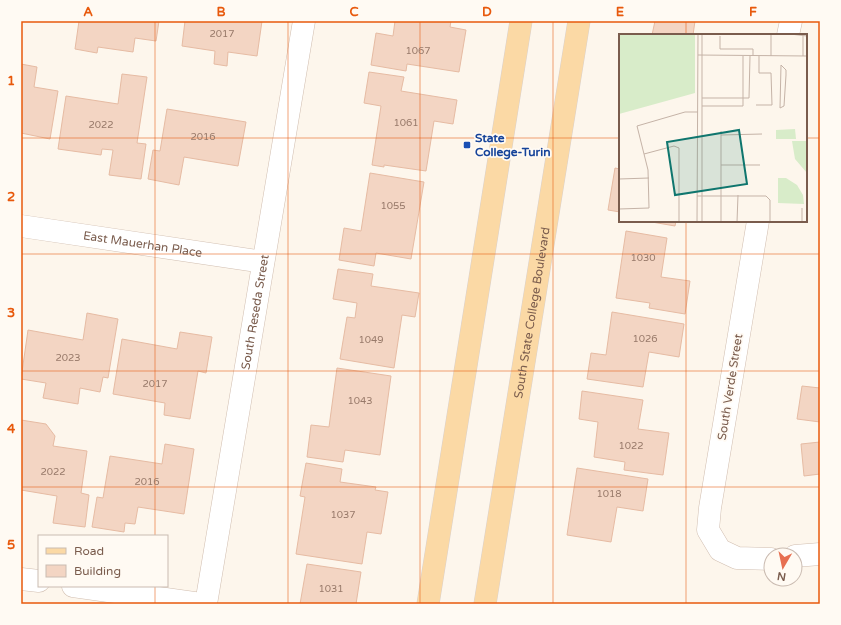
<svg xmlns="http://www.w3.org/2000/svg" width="841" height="625" viewBox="0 0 841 625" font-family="'Varela Round',sans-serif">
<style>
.building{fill:#f3d5c3;stroke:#e6bba3}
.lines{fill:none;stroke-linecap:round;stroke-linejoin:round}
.minor-casing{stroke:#d1beb0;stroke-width:23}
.major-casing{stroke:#dad1cd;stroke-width:23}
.minor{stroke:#fff;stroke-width:22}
.major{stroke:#fbd9a5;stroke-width:22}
.grid{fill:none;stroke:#e8590c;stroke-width:1;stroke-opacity:0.55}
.transit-dot{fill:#1a4fb4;stroke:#fffaf3;stroke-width:1.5}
.labels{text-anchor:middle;stroke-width:3.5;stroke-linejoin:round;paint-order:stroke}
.number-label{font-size:10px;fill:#987a6a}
.transit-label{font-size:12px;font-weight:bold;fill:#164399;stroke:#fffaf3;text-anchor:start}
.street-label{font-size:12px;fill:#7a5c4d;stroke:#fffaf3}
.inset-road{fill:none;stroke:#c5b3a7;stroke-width:1}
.view{fill:#0f766e;fill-opacity:0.15;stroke:#0f766e;stroke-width:2}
.inset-edge{fill:none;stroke:#7a5c4d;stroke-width:2}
.neatline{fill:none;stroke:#e8590c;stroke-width:1.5}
.grid-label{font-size:13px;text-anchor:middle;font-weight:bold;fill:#e8590c}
</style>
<rect width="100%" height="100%" fill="#fdf6ec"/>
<g class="building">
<path d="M79 21H159L156 41 135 38 133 52 98 47 97 53 75 49Z"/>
<path d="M185 21H262L257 56 228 52 227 66 214 64 215 51 182 46Z"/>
<path d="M395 21H451L450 27 466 30 459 72 407 64 406 71 371 65 376 33 393 36Z"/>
<path d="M655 21H695L693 35H652Z"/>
<path d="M21 64 37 67 34 87 58 91 50 139 21 133Z"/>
<path d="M369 72 404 77 401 91 457 100 453 124 434 121 426 171 384 165V167L372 165 381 106 364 103Z"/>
<path d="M122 74 147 77 137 143 146 144 141 179 109 175 113 150 102 149 101 155 58 149 66 96 118 104Z"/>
<path d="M167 109 246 122 238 166 184 157 179 185 148 179 153 150 160 151Z"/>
<path d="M615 168 620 169V212L608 210Z"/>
<path d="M370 173 424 182 411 259 376 253 374 266 339 260 344 228 361 231Z"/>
<path d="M646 221H676L675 226Z"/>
<path d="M626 231 667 238 661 277 690 281 685 314 649 308 650 303 616 298Z"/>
<path d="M338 269 373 274 371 286 419 293 415 317 402 315 394 368 340 359 347 317 355 318 357 303 333 299Z"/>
<path d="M612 312 684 324 679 357 649 352 643 387 587 379 591 353 606 355Z"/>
<path d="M87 313 118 319 108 378 103 377 100 392 80 388 78 404 43 398 46 383 21 379 28 330 83 340Z"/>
<path d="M180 332 212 337 206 373 198 371 190 419 164 415 165 403 113 394 122 339 177 349Z"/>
<path d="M337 368 391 376 380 455 345 450 343 462 307 457 311 425 329 427Z"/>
<path d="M802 386 820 388V422L797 419Z"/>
<path d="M582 391 643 400 638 429 669 433 663 475 624 470 625 462 594 457 598 422 579 419Z"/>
<path d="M21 420 46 424 55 436 53 446 87 451 81 493 89 495 85 527 53 523 57 496 21 490Z"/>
<path d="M820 442V474L804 476 801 444Z"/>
<path d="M165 444 194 449 184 514 138 507 135 524 125 523 124 532 92 527 97 497 103 498 110 456 162 464Z"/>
<path d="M306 463 342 469 340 482 376 487 375 490 388 492 381 534 367 532 362 564 296 554 305 497 300 496Z"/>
<path d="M577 468 648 479 643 511 617 507 611 542 567 535Z"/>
<path d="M307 564 361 572 356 604H300Z"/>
</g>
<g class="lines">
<defs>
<g id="minor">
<path d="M788 35 791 21"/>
<path d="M758 221 710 508 708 530 720 550 737 558 771 559"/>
<path id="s1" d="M21 226 263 262"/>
<path d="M795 556 820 554"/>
<path d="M21 579 39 581"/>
<path d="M73 586 201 604"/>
<path id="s2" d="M206 604 304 21"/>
</g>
<g id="major">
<path d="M428 604 521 21"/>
<path id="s3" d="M485 604 579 21"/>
</g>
</defs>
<use href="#minor" class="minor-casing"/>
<use href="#major" class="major-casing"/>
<use href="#minor" class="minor"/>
<use href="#major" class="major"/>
</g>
<path class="grid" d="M155 21V536M288 21V604M420 21V604M553 21V604M686 21V35M21 138H620M806 138H820M686 221V604M21 254H820M21 371H820M21 487H820M155 586V604"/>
<rect class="transit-dot" x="463" y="141" width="8" height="8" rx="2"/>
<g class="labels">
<g class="number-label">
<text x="222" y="37">2017</text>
<text x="418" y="54">1067</text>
<text x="406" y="126">1061</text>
<text x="101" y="128">2022</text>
<text x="203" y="140">2016</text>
<text x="393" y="209">1055</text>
<text x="643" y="261">1030</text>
<text x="645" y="342">1026</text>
<text x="371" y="343">1049</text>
<text x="68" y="361">2023</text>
<text x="155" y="387">2017</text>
<text x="360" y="404">1043</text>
<text x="631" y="449">1022</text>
<text x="53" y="475">2022</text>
<text x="147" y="485">2016</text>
<text x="609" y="497">1018</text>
<text x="343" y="518">1037</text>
<text x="331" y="592">1031</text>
</g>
<g class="transit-label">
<text x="475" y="142">State<tspan x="475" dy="14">College-Turin</tspan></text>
</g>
<g class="street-label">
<text dy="4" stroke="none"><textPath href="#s1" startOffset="123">East Mauerhan Place</textPath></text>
<text dy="4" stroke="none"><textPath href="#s3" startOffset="295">South State College Boulevard</textPath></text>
<text dy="4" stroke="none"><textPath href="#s2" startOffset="296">South Reseda Street</textPath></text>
<text transform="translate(730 387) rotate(-81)" y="4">South Verde Street</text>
</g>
</g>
<g transform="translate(619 34)">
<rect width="188" height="188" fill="#fdf6ec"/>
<path d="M0 0H76V59L0 80ZM176 95 177 105H157V96ZM173 107H188V139L176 125ZM159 144H167L178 151 184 161 185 170 159 169Z" fill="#d8ecc9"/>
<path class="inset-road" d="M83 0V188M152 0V22M171 0 188 2M101 2V15H134V22M184 2V22M79 21 188 22M162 31 167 36V41L165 72 161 74ZM83 64H130L131 22M137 71H153L152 39H140V22M83 72H124V22M102 101 143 100M25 120 55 112 60 114V188M102 131H141M0 145 30 144M78 162H147L151 166V188M183 174V188M0 175 30 174 29 136 18 92 66 78H79M78 188 79 0M102 188V97M118 188 119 161"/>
<path class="view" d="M120 96 128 150 56 161 48 108Z"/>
<rect width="188" height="188" class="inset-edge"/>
</g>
<rect width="841" height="625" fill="none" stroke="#fffaf3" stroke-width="44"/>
<rect x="38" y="535" width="130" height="52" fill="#fffaf3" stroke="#cabbb1"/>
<rect x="46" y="548" width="20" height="6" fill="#fbd9a5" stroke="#cabbb1"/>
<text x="74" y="555" font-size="12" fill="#7a5c4d">Road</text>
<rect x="46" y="565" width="20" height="12" fill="#f3d5c3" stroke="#cabbb1"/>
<text x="74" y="575" font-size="12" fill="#7a5c4d">Building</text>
<g transform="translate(783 567) rotate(189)"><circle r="19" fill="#fffaf3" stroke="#cabbb1"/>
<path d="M0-3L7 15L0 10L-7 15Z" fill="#e76f51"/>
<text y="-6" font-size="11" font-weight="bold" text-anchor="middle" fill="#7a5c4d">N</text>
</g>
<rect x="22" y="22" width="797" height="581" class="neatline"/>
<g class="grid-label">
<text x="88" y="16">A</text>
<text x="221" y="16">B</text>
<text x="354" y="16">C</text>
<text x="487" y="16">D</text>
<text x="620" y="16">E</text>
<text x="753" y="16">F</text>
<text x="11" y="85">1</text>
<text x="11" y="201">2</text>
<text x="11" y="317">3</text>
<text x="11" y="433">4</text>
<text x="11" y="549">5</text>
</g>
</svg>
